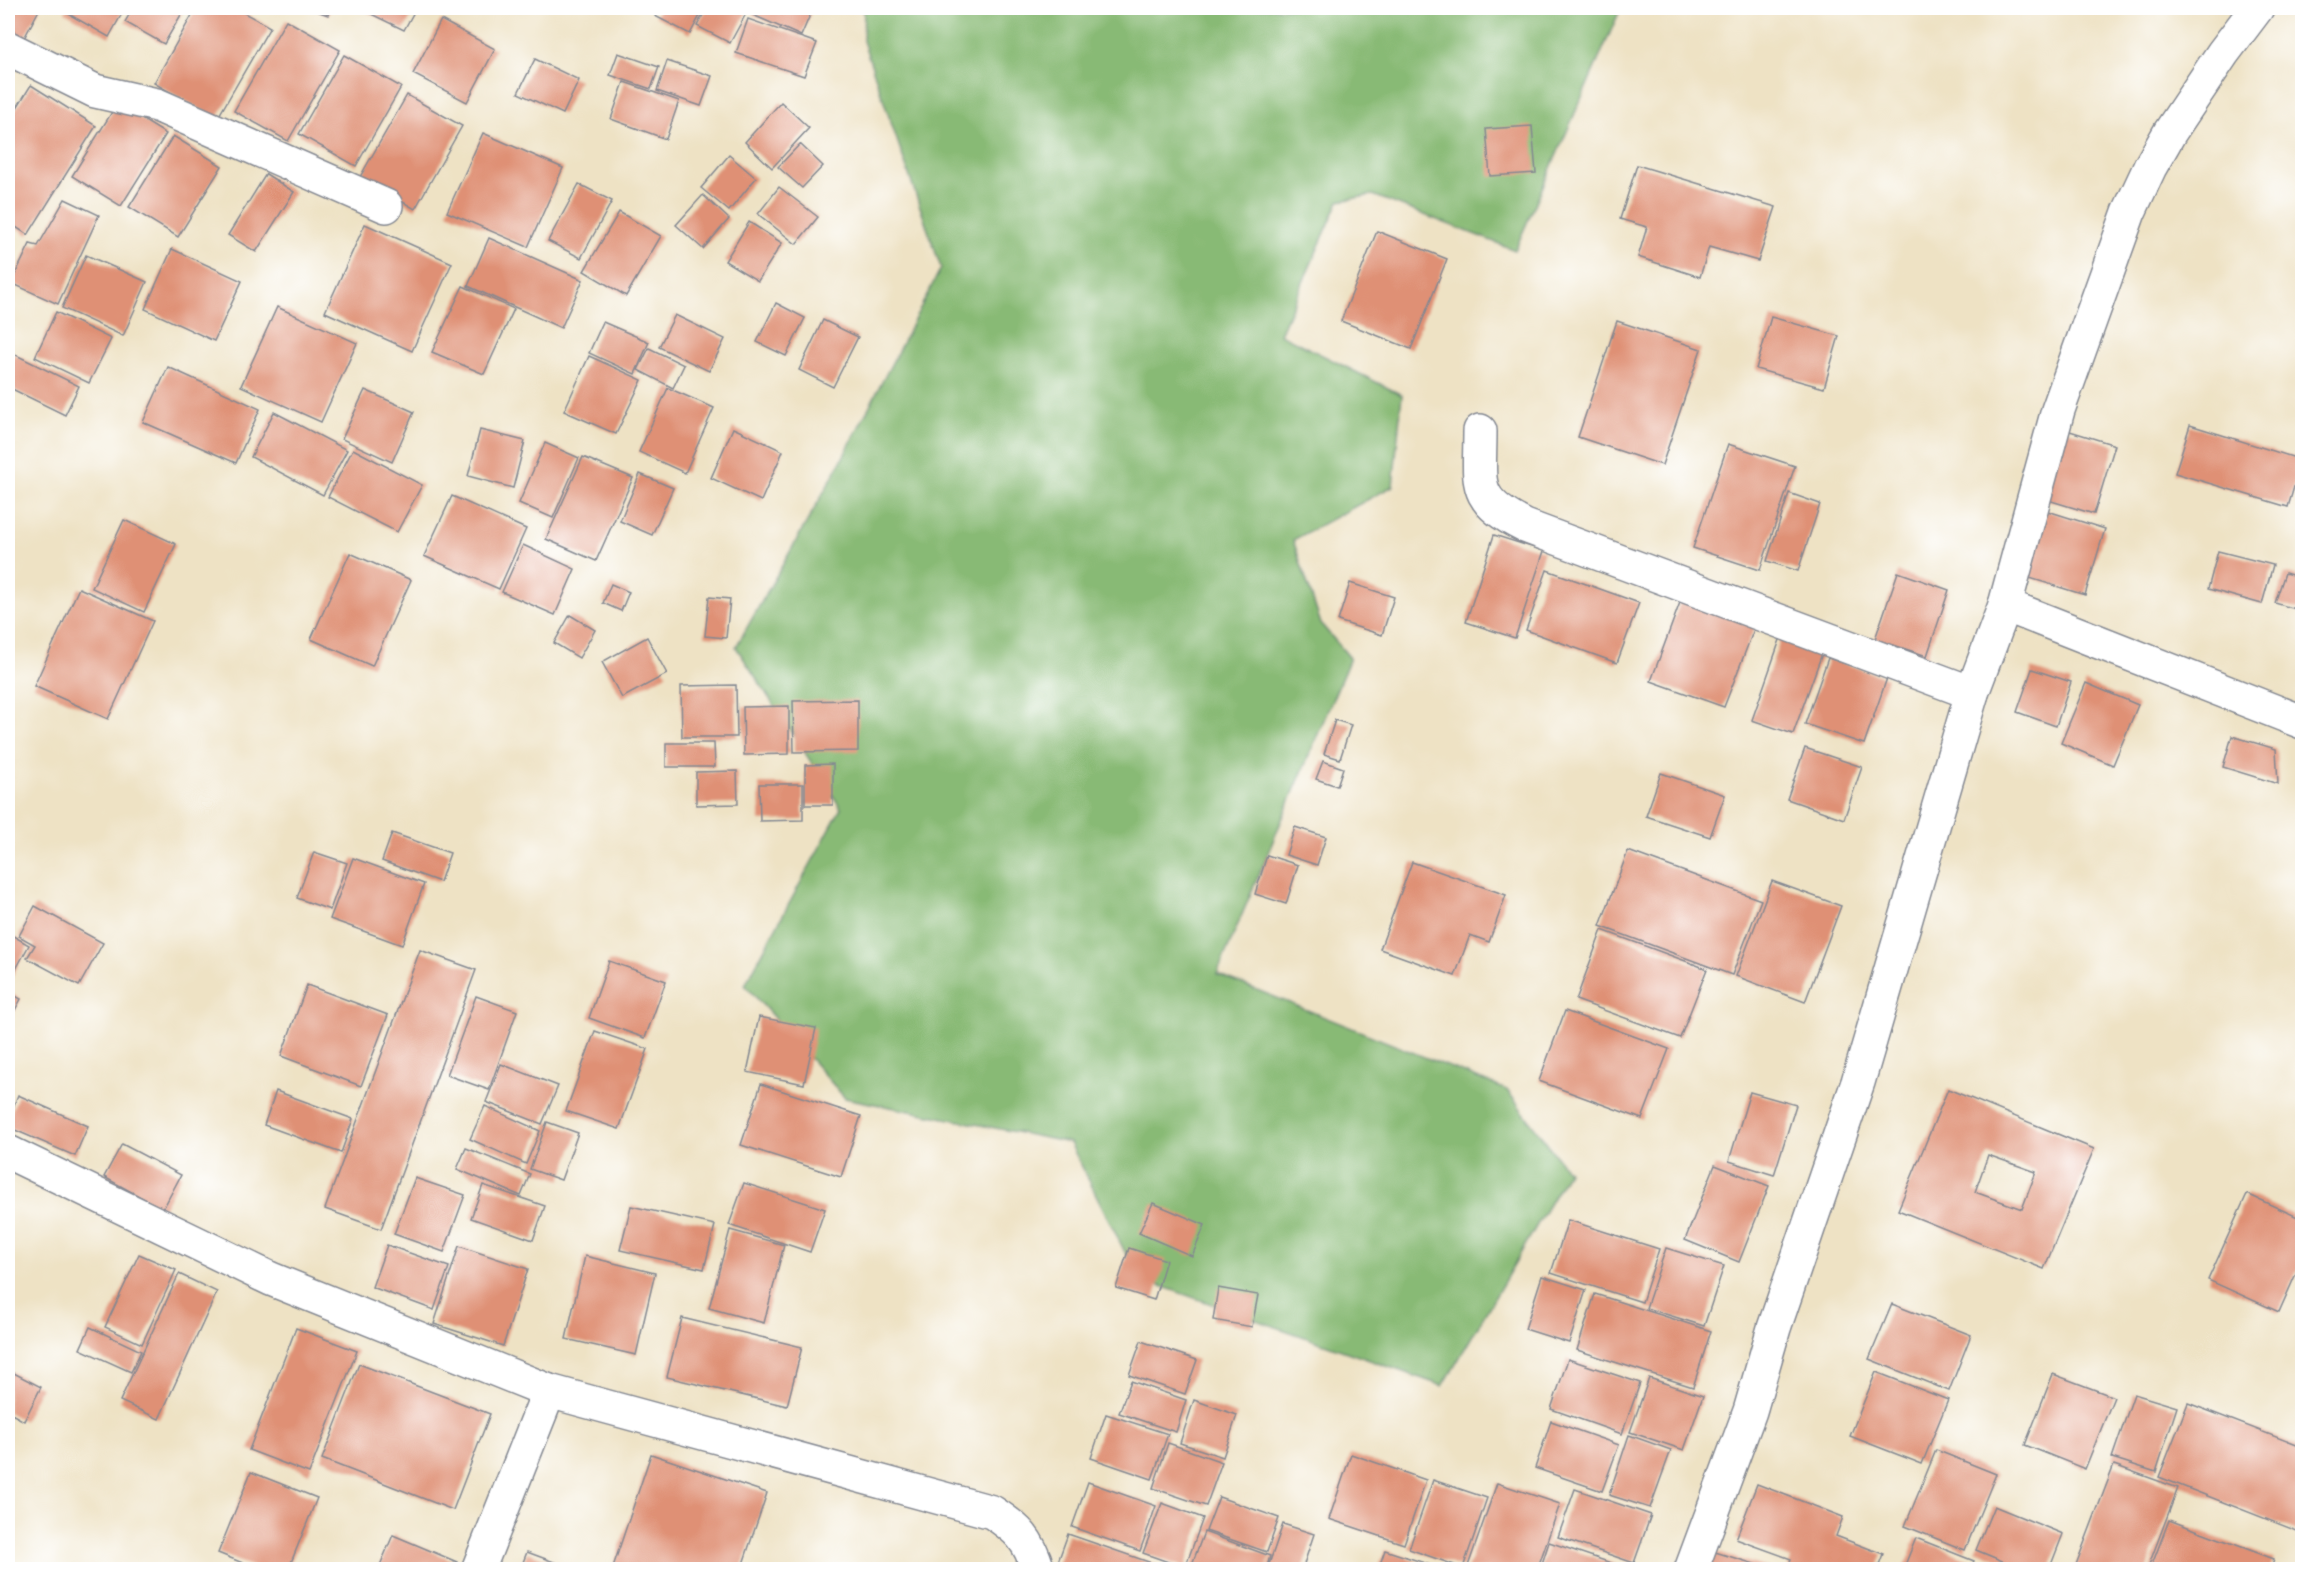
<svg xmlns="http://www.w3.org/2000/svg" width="2310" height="1577" viewBox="0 0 2310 1577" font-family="Caveat,sans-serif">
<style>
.forest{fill:#88ba74;stroke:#527469;stroke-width:1.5}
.building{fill:#df9074;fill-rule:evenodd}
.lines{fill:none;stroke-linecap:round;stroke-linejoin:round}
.street-casing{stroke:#848891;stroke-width:36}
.secondary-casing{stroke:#848891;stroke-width:36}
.street{stroke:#fff;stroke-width:33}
.secondary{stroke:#fff;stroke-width:33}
</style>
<rect width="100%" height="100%" fill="#fff"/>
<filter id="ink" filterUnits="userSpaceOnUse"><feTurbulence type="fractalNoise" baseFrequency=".0167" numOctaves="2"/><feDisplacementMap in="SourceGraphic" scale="12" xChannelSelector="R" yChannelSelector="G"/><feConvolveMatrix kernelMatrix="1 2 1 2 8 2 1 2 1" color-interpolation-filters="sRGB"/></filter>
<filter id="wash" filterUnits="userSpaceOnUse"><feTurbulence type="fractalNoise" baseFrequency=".008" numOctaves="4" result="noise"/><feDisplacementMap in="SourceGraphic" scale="24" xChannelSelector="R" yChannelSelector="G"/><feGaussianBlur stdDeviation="1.35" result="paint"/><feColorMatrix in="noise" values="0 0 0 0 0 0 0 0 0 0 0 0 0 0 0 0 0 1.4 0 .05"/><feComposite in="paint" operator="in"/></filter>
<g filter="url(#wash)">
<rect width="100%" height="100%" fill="#eee2c4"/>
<path class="forest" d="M864 8H1621L1515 250 1373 195 1339 201 1280 334 1402 395 1393 486 1293 540 1321 624 1350 658 1217 974 1507 1090 1568 1172 1443 1386 1138 1278 1070 1143 845 1098 745 985 841 808 736 647 838 467 941 268 863 41Z"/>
<g id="blocks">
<g class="building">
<path d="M8 8H40L21 44 8 37Z"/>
<path d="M68 8H125L109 37 65 12Z"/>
<path d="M133 8H185L164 44 125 22Z"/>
<path d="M196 8H235L270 27 217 119 154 83Z"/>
<path d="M309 8H331L328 15Z"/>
<path d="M369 8H416L404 30 367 12Z"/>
<path d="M660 8H704L690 34 655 16Z"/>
<path d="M707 8H743L748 10 730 43 697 26Z"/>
<path d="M756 8H813L801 36 753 15Z"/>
<path d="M748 19 817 43 804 76 736 53Z"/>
<path d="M286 20 340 50 288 141 234 111Z"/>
<path d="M441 20 495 49 467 102 413 74Z"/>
<path d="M618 53 659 67 651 89 610 75Z"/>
<path d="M344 55 401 87 356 166 299 134Z"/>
<path d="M535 59 579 80 563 114 518 93Z"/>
<path d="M667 61 712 76 701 106 657 91Z"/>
<path d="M624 82 679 101 666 139 611 119Z"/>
<path d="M31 85 96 126 28 235 8 222V122Z"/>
<path d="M407 95 462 126 415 209 360 177Z"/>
<path d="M781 102 809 128 772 168 745 142Z"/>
<path d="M117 104 166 134 121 206 72 176Z"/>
<path d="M1532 126 1536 173 1490 176 1486 129Z"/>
<path d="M483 133 563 168 528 247 447 212Z"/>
<path d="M173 136 222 166 178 237 129 207Z"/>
<path d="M800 144 823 166 802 188 778 167Z"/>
<path d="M729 155 756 178 729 211 701 188Z"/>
<path d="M1637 165 1776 207 1758 261 1709 247 1700 277 1638 257 1647 227 1620 219Z"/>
<path d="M266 174 294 192 256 252 228 235Z"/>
<path d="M579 184 612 201 581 258 548 241Z"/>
<path d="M779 187 818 217 796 244 758 214Z"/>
<path d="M703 195 729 219 703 249 676 225Z"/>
<path d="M65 199 99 215 58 304 11 283 30 244 38 246Z"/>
<path d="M619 212 661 236 626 296 584 271Z"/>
<path d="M749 222 782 243 758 281 725 261Z"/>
<path d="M365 224 452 263 412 351 325 312Z"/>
<path d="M1377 231 1447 259 1411 349 1341 321Z"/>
<path d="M489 238 583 280 561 328 468 286Z"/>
<path d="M172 249 242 281 214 341 145 309Z"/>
<path d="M86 255 147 282 123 336 62 308Z"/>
<path d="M463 286 514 309 484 374 432 352Z"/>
<path d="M776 303 805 318 786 356 757 342Z"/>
<path d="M277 307 357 343 321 422 241 386Z"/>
<path d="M56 312 111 339 89 383 35 357Z"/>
<path d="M675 315 725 339 709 371 659 347Z"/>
<path d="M1771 317 1839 336 1824 388 1756 369Z"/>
<path d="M823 320 858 337 833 387 799 370Z"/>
<path d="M1617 321 1701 349 1662 465 1578 437Z"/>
<path d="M603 322 649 342 635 374 589 353Z"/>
<path d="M649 348 684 365 673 388 638 370Z"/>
<path d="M14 354 79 386 65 415 8 387V368Z"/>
<path d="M589 356 642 380 616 434 564 411Z"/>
<path d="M168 367 260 409 236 463 143 422Z"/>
<path d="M668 388 714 408 685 473 639 452Z"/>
<path d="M365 390 414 412 392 462 342 439Z"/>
<path d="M274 412 347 450 323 495 251 457Z"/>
<path d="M2190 425 2302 460 2288 507 2175 473Z"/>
<path d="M2057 427 2115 445 2094 514 2035 496Z"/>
<path d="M733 428 783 451 761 501 711 478Z"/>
<path d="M480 430 525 441 513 488 468 476Z"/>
<path d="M545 443 579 458 553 518 519 503Z"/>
<path d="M1728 444 1795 466 1760 570 1693 548Z"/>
<path d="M353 449 422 485 397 532 328 497Z"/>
<path d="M583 457 633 478 596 561 546 539Z"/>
<path d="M640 474 673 488 652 535 620 521Z"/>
<path d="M1789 493 1820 504 1798 571 1767 561Z"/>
<path d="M452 496 526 529 499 589 424 556Z"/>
<path d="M2038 508 2105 529 2085 595 2017 574Z"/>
<path d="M124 520 176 544 144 612 92 588Z"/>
<path d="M1494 535 1544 551 1515 638 1466 622Z"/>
<path d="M523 545 575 569 555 615 502 592Z"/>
<path d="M2218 551 2273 565 2262 604 2208 589Z"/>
<path d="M350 553 411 580 372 666 311 639Z"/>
<path d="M1547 570 1639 603 1617 663 1526 630Z"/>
<path d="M1898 572 1949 590 1927 656 1875 639Z"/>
<path d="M2285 573 2302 578V611L2275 603Z"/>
<path d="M1350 583 1394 597 1382 635 1338 621Z"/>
<path d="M611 584 629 592 621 611 603 603Z"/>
<path d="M79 588 153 621 108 719 34 686Z"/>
<path d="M709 597 730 599 726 638 705 636Z"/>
<path d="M1682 597 1756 624 1724 707 1651 681Z"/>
<path d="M570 615 595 630 579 658 554 643Z"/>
<path d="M1782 634 1824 648 1793 734 1752 720Z"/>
<path d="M647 637 667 674 622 698 602 662Z"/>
<path d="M1828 658 1887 678 1864 744 1805 724Z"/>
<path d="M2032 669 2071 682 2056 726 2017 712Z"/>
<path d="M2086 683 2138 705 2113 765 2061 743Z"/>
<path d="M736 685 737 737H682L681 686Z"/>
<path d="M858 700V751L794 752 793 701Z"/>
<path d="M789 706V754L744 755 743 707Z"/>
<path d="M1335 720 1351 725 1340 759 1324 754Z"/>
<path d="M2232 736 2276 749 2278 784 2223 767Z"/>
<path d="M666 743H714L715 767H666Z"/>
<path d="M1805 748 1862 767 1844 819 1787 799Z"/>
<path d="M1323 761 1343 768 1337 786 1316 779Z"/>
<path d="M833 764V805H805V765Z"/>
<path d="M737 771 738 804 696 805V772Z"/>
<path d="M1661 773 1725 795 1710 837 1646 816Z"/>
<path d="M759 784H803V820L760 821Z"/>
<path d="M1295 827 1326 837 1317 865 1286 855Z"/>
<path d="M392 833 450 853 440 882 382 861Z"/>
<path d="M1628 851 1761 900 1732 975 1600 926Z"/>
<path d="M314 852 347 863 330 910 297 898Z"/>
<path d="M1267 855 1298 865 1286 904 1255 894Z"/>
<path d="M353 858 424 884 402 945 330 919Z"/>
<path d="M1412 862 1506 895 1489 942 1470 935 1455 976 1380 949Z"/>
<path d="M1772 881 1841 906 1805 1002 1736 976Z"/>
<path d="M35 906 103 943 79 986 27 958 35 945 19 936Z"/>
<path d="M1602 930 1707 969 1680 1038 1576 1000Z"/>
<path d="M8 933 29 945 8 984Z"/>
<path d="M420 950 476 970 381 1229 325 1209Z"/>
<path d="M609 961 666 981 645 1038 589 1018Z"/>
<path d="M307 985 388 1015 361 1086 281 1056Z"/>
<path d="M8 992 21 999 8 1023Z"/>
<path d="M476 996 517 1011 489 1090 447 1075Z"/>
<path d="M1565 1011 1669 1049 1642 1119 1539 1081Z"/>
<path d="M759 1017 816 1028 804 1084 747 1072Z"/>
<path d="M595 1031 648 1049 619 1129 566 1111Z"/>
<path d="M501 1064 558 1086 542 1124 486 1102Z"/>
<path d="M761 1084 861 1116 841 1177 741 1145Z"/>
<path d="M1948 1089 2094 1149 2044 1269 1898 1210ZM1988 1155 2036 1172 2022 1209 1975 1192Z"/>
<path d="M276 1091 353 1119 341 1153 264 1125Z"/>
<path d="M1750 1092 1796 1105 1774 1175 1729 1161Z"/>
<path d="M18 1095 88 1126 75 1156 8 1127V1120Z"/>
<path d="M485 1106 540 1131 526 1164 470 1139Z"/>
<path d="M547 1122 578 1133 561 1180 530 1169Z"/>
<path d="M122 1144 181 1175 163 1209 104 1177Z"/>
<path d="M466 1148 530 1174 521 1196 457 1169Z"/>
<path d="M1715 1165 1769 1186 1739 1262 1685 1240Z"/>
<path d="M415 1178 465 1195 444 1252 394 1234Z"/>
<path d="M744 1183 825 1209 810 1252 729 1225Z"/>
<path d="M483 1185 545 1206 533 1240 471 1218Z"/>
<path d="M2247 1194 2302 1219V1260L2279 1312 2208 1280Z"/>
<path d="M1153 1203 1205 1225 1192 1256 1139 1233Z"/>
<path d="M631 1206 715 1225 704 1269 620 1250Z"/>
<path d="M1568 1220 1659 1249 1642 1302 1551 1273Z"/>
<path d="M730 1230 784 1245 764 1323 709 1308Z"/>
<path d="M387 1245 449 1267 434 1310 372 1287Z"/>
<path d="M459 1246 528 1269 503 1346 434 1324Z"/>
<path d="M1129 1248 1166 1260 1154 1300 1116 1288Z"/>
<path d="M1666 1248 1724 1266 1704 1326 1646 1308Z"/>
<path d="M139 1254 176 1270 142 1344 105 1327Z"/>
<path d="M585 1256 655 1273 636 1355 566 1339Z"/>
<path d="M179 1274 217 1292 159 1419 120 1401Z"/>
<path d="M1542 1276 1586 1290 1569 1343 1525 1329Z"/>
<path d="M1218 1288 1258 1295 1252 1327 1213 1320Z"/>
<path d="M1595 1294 1711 1331 1693 1387 1577 1350Z"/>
<path d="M1892 1304 1971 1335 1949 1391 1869 1359Z"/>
<path d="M682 1318 802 1347 787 1406 667 1377Z"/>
<path d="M90 1327 141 1351 131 1372 80 1349Z"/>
<path d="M296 1328 357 1351 309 1473 249 1450Z"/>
<path d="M1141 1341 1197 1360 1185 1394 1129 1375Z"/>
<path d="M1568 1359 1640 1383 1622 1434 1551 1409Z"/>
<path d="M359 1364 490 1414 453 1510 322 1459Z"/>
<path d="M8 1370 41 1387 24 1421 8 1412Z"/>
<path d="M1876 1372 1948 1400 1922 1464 1850 1436Z"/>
<path d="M2053 1374 2114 1397 2085 1469 2025 1445Z"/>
<path d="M1649 1378 1703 1396 1684 1450 1630 1432Z"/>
<path d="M1131 1381 1186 1400 1176 1432 1119 1413Z"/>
<path d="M2134 1394 2177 1407 2156 1472 2112 1458Z"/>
<path d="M1194 1400 1237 1415 1223 1457 1180 1443Z"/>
<path d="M2188 1403 2302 1447V1533L2159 1477Z"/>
<path d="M1106 1414 1168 1434 1152 1479 1091 1458Z"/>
<path d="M1551 1421 1619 1445 1602 1491 1535 1468Z"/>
<path d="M1629 1435 1671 1450 1650 1508 1609 1495Z"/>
<path d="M1168 1443 1222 1462 1206 1506 1153 1488Z"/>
<path d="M1936 1450 1996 1474 1965 1550 1905 1526Z"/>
<path d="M651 1454 767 1493 741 1570H612Z"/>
<path d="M1351 1454 1426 1480 1404 1544 1329 1519Z"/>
<path d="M2114 1465 2178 1488 2147 1570H2074Z"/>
<path d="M251 1472 317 1498 288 1570H260L218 1553Z"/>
<path d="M1433 1480 1487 1498 1463 1568 1409 1549Z"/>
<path d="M1088 1482 1156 1506 1140 1551 1072 1527Z"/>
<path d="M1497 1483 1560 1504 1537 1570 1467 1569Z"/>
<path d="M1757 1484 1843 1517 1836 1536 1883 1554 1877 1570H1794L1788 1567 1791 1559 1736 1539Z"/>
<path d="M1575 1489 1651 1515 1634 1563 1558 1537Z"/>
<path d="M1219 1497 1279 1518 1267 1552 1206 1531Z"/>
<path d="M1162 1503 1203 1518 1185 1568 1143 1553Z"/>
<path d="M1994 1506 2063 1534 2049 1570H2024L1976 1550Z"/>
<path d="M2169 1520 2274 1559 2270 1570H2150Z"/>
<path d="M1283 1524 1314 1534 1302 1570H1267Z"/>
<path d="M1204 1532 1270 1556 1266 1570H1190Z"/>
<path d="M1068 1534 1169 1569V1570H1055Z"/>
<path d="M393 1535 457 1562 454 1570H378Z"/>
<path d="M1916 1538 1974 1561 1970 1570H1903Z"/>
<path d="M1549 1542 1629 1569V1570H1540Z"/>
<path d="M1702 1548 1771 1569V1570H1695Z"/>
<path d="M1385 1550 1443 1569V1570H1378Z"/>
<path d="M527 1552 573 1569V1570H520Z"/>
</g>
</g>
</g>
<g filter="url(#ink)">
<use href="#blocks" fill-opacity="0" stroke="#848891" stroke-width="1.5"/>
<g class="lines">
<defs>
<g id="street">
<path d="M8 48 95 91 157 105 386 206"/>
<path d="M1480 431C1480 485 1471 499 1525 526L1972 693"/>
<path d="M2005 605 2302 722"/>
<path d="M1691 1570 1750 1411 1774 1328 1858 1082 1972 693 2005 605 2058 410 2129 212 2150 167 2170 132 2223 53 2257 8"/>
</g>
<g id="secondary">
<path d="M8 1152 271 1279 549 1391 992 1512C1018 1529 1029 1539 1038 1570"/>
<path d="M478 1570 549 1391"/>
</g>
</defs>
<use href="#street" class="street-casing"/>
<use href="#secondary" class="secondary-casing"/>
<use href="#street" class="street"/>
<use href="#secondary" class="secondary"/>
</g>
</g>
<rect width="2310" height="1577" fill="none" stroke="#fff" stroke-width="30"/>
</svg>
